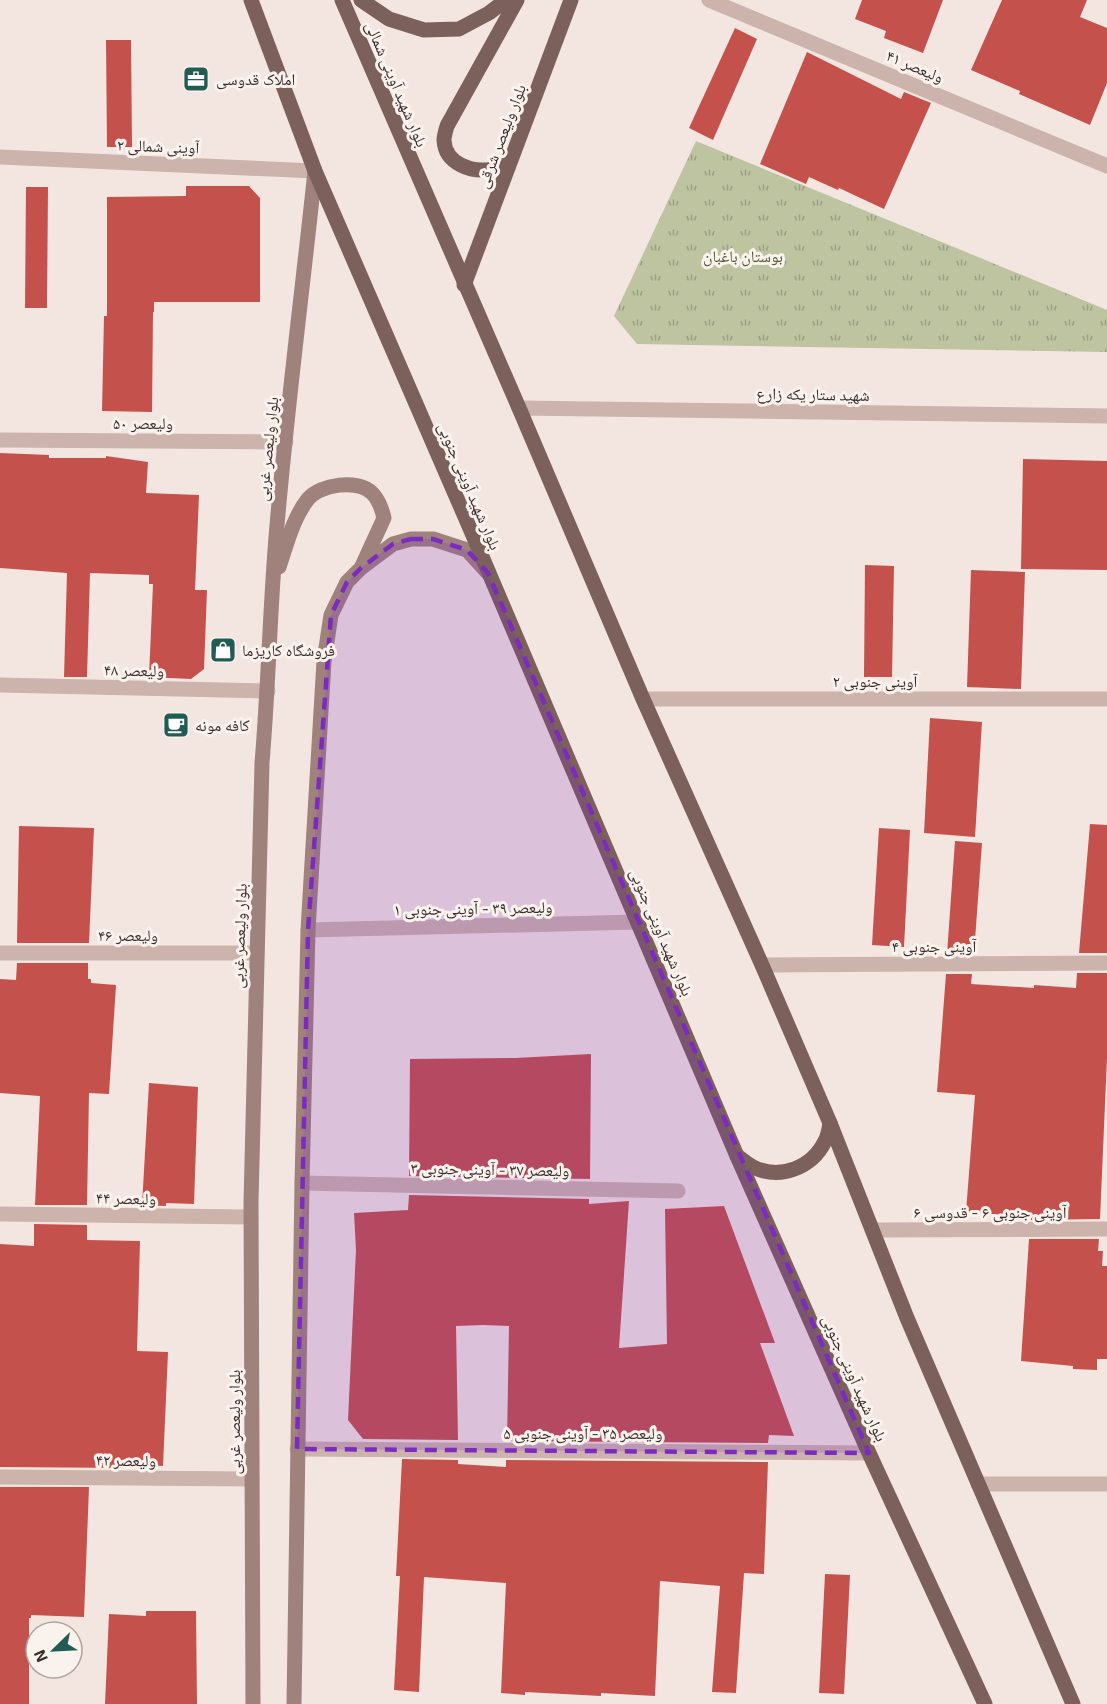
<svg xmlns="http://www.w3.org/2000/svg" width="1107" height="1704" viewBox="0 0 1107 1704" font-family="'Exo 2','Noto Naskh Arabic',sans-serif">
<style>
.park{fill:url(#park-tufts)}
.building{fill:#c5514c}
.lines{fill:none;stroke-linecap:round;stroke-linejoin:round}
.minor{stroke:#ccb4ac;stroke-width:15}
.secondary{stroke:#a0827d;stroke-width:15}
.primary{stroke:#7b605c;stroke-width:15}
.marked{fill:#7b2cbf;fill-opacity:0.2;stroke:#7b2cbf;stroke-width:4.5;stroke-dasharray:12 8;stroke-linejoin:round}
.labels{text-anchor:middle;stroke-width:6;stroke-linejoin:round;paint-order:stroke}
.street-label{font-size:16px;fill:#3a2c2b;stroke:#faf2ed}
.poi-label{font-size:16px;fill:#3a2c2b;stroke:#faf2ed;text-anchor:start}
.park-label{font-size:16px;fill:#51582e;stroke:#faf2ed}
</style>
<defs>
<pattern id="park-tufts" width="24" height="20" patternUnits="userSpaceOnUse" patternTransform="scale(1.5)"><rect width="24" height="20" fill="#bec3a0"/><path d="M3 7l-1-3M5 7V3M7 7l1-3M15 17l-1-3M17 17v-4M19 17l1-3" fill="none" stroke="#9b9f83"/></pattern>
</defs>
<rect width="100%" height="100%" fill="#f3e6e0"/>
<path class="park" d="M696 141 1107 310V352L637 344 614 316Z"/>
<g class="building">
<path d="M862 0H943L923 53 884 38 886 31 855 19Z"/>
<path d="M1002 0H1087L1080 17 1107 28V83L1090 125 1019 94 1020 91 971 70Z"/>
<path d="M735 28 757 39 713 140 689 128Z"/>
<path d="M106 40H131L132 147H107Z"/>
<path d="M807 52 901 99 904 92 931 103 884 209 839 188 838 190 809 177 806 184 760 164Z"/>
<path d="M186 186H249L260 198V302H154V312H153L152 412 102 411 104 316H107V197L186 196Z"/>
<path d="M26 187H48L47 308H25Z"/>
<path d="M0 453 49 455V458H106V456L148 462 146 493 199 495 195 590H207L204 669 191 679 149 677 153 584H149V575L90 573 87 677H64L67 573 0 568Z"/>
<path d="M1023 459 1107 461V570L1021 569Z"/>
<path d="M865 565 894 566 892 677H864Z"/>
<path d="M971 570 1025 572 1021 689 967 687Z"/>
<path d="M930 718 982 722 975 837 924 833Z"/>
<path d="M1090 824 1107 825V953H1079Z"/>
<path d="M19 826 94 828 89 943H17Z"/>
<path d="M879 828 910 830 904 947 872 945Z"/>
<path d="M955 841 982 843 974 954H947Z"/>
<path d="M17 963H88V979H91V983L116 985 109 1094 89 1093 87 1205H35L40 1096 0 1093V979L16 980Z"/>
<path d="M1077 973H1107V1058L1100 1219 1031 1220V1217L966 1212 975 1095 937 1092 946 974H972L971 984 1034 988V985L1076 988Z"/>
<path d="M591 1054 590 1179 409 1176 410 1059 515 1058Z"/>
<path d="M149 1083 198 1087 194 1204 166 1203V1206L142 1205Z"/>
<path d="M409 1195 589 1199V1204L629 1201 619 1348 667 1344 665 1209 724 1206 775 1343H760L794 1436 769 1435 768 1443 507 1441 509 1326 483 1325 456 1326 458 1440 363 1439 348 1420 356 1250 354 1213 408 1210Z"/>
<path d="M34 1224 87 1225V1240L140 1241 137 1351 168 1352 163 1466 131 1464V1468L0 1467V1244L34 1246Z"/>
<path d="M1029 1239H1099L1098 1251H1103L1102 1266H1107V1359H1097V1370L1073 1369V1366L1021 1361Z"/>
<path d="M402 1459 458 1460V1464L506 1467V1460L768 1462 764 1574 744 1573 736 1693 712 1692 720 1586 660 1581 655 1696 601 1693V1696L525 1692V1695L501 1693 506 1583 424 1577 419 1692 394 1690 400 1576H396Z"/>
<path d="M0 1487H89L84 1617 31 1615V1618H29V1704H0Z"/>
<path d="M825 1574 850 1575 844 1694 819 1693Z"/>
<path d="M146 1611H196L197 1704H105L109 1614 146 1616Z"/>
</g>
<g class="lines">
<g class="minor">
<path d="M709 0 1107 166"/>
<path d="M0 157 315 171"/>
<path d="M519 408 1107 416"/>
<path d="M0 440 286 442"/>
<path d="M0 685 268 691"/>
<path d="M643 699H1107"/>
<path d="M308 930 638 922"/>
<path d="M0 953H257"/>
<path d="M762 965 1107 963"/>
<path d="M302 1183 678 1191"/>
<path d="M0 1214 251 1217"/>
<path d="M873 1230 1107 1229"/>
<path d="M297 1449 869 1453"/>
<path d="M0 1477 252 1479"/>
<path d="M978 1484H1107"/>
</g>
<g class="secondary">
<path d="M279 567C287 544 293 518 308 499 320 484 358 479 372 493 379 500 382 509 384 518L362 566"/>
<path d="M253 1704 251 1202 262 763C269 680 270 597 278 514 288 400 303 285 315 171"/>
<path d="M294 1704 302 1183 308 930 324 661 331 615 347 582 361 568 393 544 411 539H433L467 550 488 573"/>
</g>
<g class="primary">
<path d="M251 0 315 171 472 533 737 1156 869 1453 985 1704"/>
<path d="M342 0 519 408 643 699 762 965 830 1123 907 1318 1073 1704"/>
<path d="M361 0 389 19 424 30 459 29 489 13 506 0"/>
<path d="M510 161C504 164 498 167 492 169 472 173 445 164 444 140 444 136 446 130 447 126L517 0"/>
<path d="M464 285 571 0"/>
<path d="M737 1156C742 1159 747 1164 753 1167 780 1180 812 1168 825 1141 828 1136 829 1129 830 1123"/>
</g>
</g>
<path class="marked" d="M411 539H433L467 550 488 573 869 1453 297 1449 308 930 331 615 347 582 361 568 393 544Z"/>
<defs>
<symbol id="office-square" viewBox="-11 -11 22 22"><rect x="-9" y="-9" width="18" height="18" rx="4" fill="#205c54" stroke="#faf2ed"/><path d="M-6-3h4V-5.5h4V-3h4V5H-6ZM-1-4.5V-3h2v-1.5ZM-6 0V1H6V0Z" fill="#fff"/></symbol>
<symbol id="shop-square" viewBox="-11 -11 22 22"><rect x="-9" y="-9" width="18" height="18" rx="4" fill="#205c54" stroke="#faf2ed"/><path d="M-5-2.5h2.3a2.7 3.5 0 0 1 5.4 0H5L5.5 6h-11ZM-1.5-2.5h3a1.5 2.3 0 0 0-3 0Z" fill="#fff"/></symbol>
<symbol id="cafe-square" viewBox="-11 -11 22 22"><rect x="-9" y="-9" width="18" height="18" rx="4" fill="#205c54" stroke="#faf2ed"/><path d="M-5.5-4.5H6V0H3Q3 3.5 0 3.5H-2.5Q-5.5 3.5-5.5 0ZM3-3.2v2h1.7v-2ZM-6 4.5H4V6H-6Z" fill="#fff"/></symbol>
</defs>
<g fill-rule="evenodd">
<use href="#office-square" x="181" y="64" width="30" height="30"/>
<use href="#shop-square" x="208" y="635" width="30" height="30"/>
<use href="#cafe-square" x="161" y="710" width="30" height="30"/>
</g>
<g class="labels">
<g class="street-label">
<text transform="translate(915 66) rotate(23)" y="6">ولیعصر ۴۱</text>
<text transform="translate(397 84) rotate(67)" y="6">بلوار شهید آوینی شمالی</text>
<text transform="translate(501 136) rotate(-69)" y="6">بلوار ولیعصر شرقی</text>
<text transform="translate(158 146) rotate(2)" y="6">آوینی شمالی ۲</text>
<text transform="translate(813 394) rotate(1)" y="6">شهید ستار یکه زارع</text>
<text x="143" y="429">ولیعصر ۵۰</text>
<text transform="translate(267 449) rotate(-84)" y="6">بلوار ولیعصر غربی</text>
<text transform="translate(470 486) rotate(67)" y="6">بلوار شهید آوینی جنوبی</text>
<text transform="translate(134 670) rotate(1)" y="6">ولیعصر ۴۸</text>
<text x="875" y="687">آوینی جنوبی ۲</text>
<text transform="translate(473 908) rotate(-1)" y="6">ولیعصر ۳۹ - آوینی جنوبی ۱</text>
<text transform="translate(662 932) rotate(67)" y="6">بلوار شهید آوینی جنوبی</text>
<text x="128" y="941">ولیعصر ۴۶</text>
<text transform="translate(239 936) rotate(-88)" y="6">بلوار ولیعصر غربی</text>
<text x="934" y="952">آوینی جنوبی ۴</text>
<text transform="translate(490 1169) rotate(1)" y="6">ولیعصر ۳۷ - آوینی جنوبی ۳</text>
<text transform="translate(126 1198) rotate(1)" y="6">ولیعصر ۴۴</text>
<text x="990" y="1218">آوینی جنوبی ۶ - قدوسی ۶</text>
<text transform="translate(855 1378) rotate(66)" y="6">بلوار شهید آوینی جنوبی</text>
<text transform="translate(234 1422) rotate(-90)" y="6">بلوار ولیعصر غربی</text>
<text x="583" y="1439">ولیعصر ۳۵ - آوینی جنوبی ۵</text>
<text transform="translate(126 1460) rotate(1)" y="6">ولیعصر ۴۲</text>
</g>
<g class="poi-label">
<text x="216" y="85">املاک قدوسی</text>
<text x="242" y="656">فروشگاه کاریزما</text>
<text x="195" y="731">کافه مونه</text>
</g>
<g class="park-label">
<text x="743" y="262">بوستان باغبان</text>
</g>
</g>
<g transform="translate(54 1650) rotate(246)"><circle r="28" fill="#faf2ed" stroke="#ada39f" stroke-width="1.5"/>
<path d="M0-4.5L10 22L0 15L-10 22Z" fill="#205c54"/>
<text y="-9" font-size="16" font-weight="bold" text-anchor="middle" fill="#3a2c2b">N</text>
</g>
</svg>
